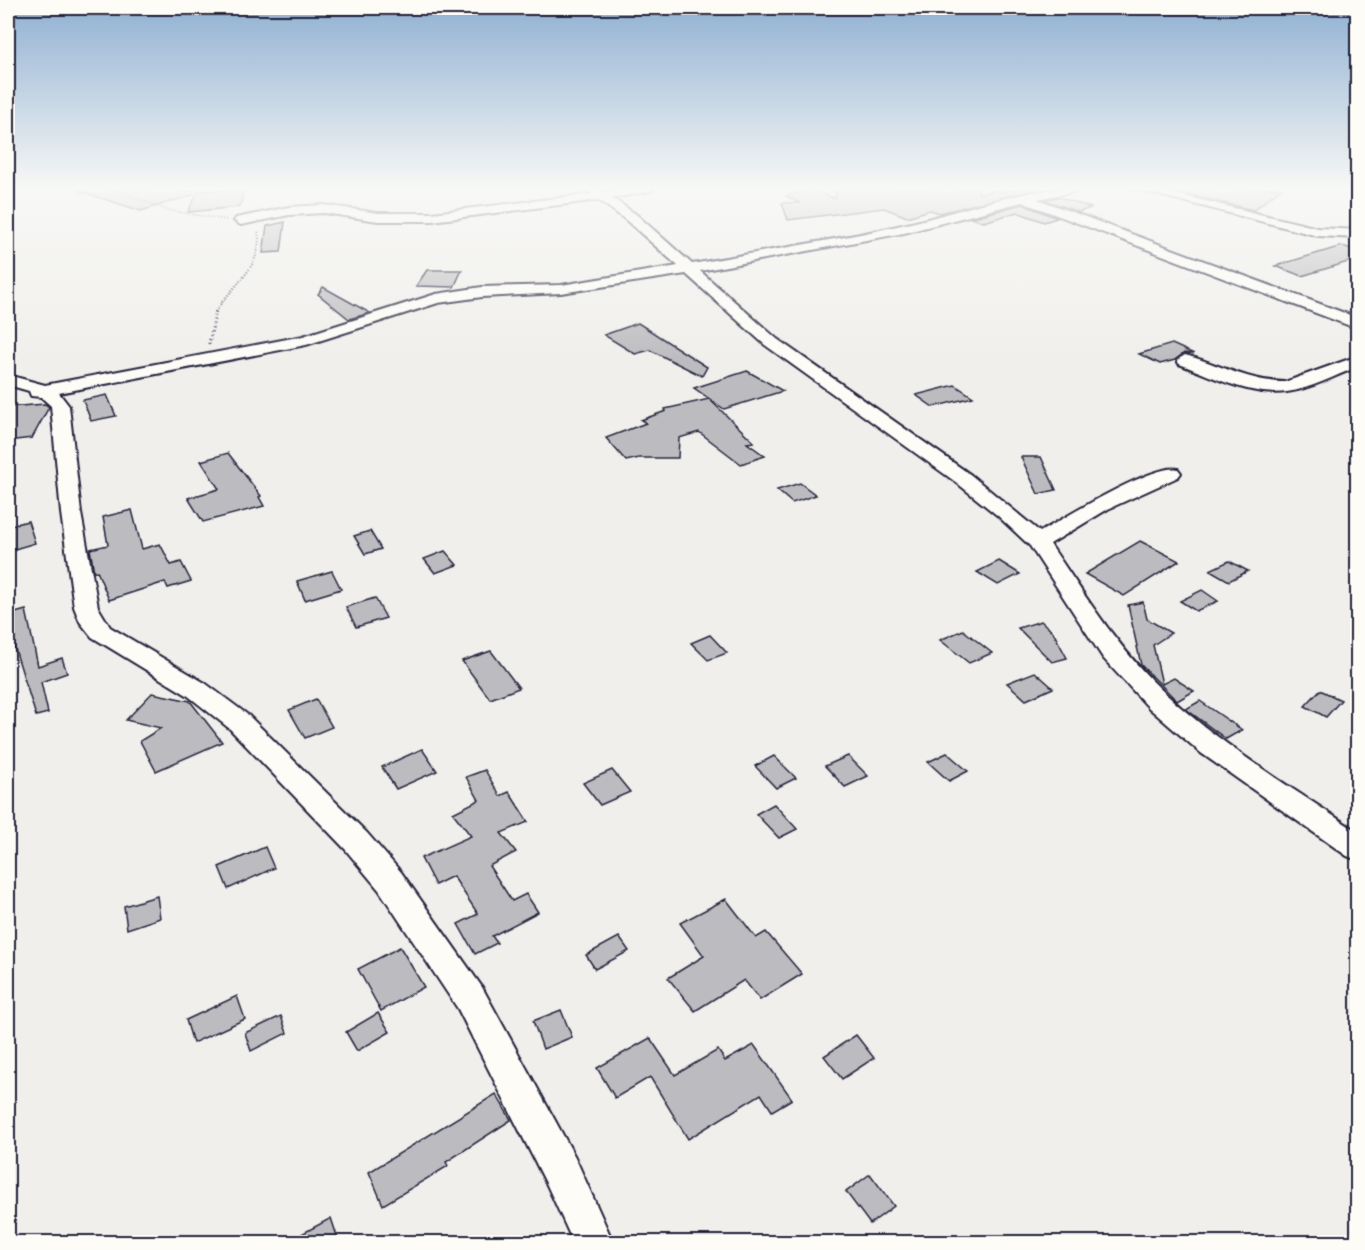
<svg xmlns="http://www.w3.org/2000/svg" width="1365" height="1250" viewBox="0 0 1365 1250" font-family="'Patrick Hand',sans-serif">
<style>
.building{fill:#bcbcc0;stroke:#22223b;stroke-width:1.5}
.lines{fill:none;stroke-linecap:round;stroke-linejoin:round}
.minor-casing{stroke:#22223b;stroke-width:4}
.path-far1{stroke:#22223b;stroke-width:2;stroke-dasharray:1 2;stroke-linecap:butt}
.path{stroke:#22223b;stroke-width:3;stroke-dasharray:1 3;stroke-linecap:butt}
.minor{fill:#fdfcf7;fill-rule:evenodd}
</style>
<rect width="100%" height="100%" fill="#f0efec"/>
<filter id="ink" filterUnits="userSpaceOnUse"><feTurbulence type="fractalNoise" baseFrequency=".0167" numOctaves="2"/><feDisplacementMap in="SourceGraphic" scale="12" xChannelSelector="R" yChannelSelector="G"/><feConvolveMatrix kernelMatrix="1 2 1 2 8 2 1 2 1" color-interpolation-filters="sRGB"/></filter>
<g filter="url(#ink)">
<g class="building">
<path d="M79 188H185L178 191H193V195L141 211 79 191Z"/>
<path d="M837 188H978L979 194 997 190 1004 192 1025 188 1033 190 940 213 930 210 907 217 884 208 788 220 782 203H800L786 196 812 189 835 199Z"/>
<path d="M1173 188H1281L1254 210 1173 191Z"/>
<path d="M242 190V201L238 207 188 212 198 191Z"/>
<path d="M1059 197 1091 208 1078 212 1045 200Z"/>
<path d="M1022 204 1057 218 1044 222 1017 212 984 222 971 218Z"/>
<path d="M285 222 281 252 263 253 267 226Z"/>
<path d="M1342 246 1358 251V259L1302 276 1275 266Z"/>
<path d="M427 270H462L454 287 416 286Z"/>
<path d="M323 287 370 313 349 319 318 294Z"/>
<path d="M638 323 707 367 702 376 650 350 635 354 604 335Z"/>
<path d="M1172 344 1194 354 1184 353 1175 360 1160 364 1139 354Z"/>
<path d="M747 371 783 391 724 409 694 388Z"/>
<path d="M955 385 973 397 933 407 916 395Z"/>
<path d="M107 395 116 416 91 421 83 400Z"/>
<path d="M709 399 754 442 747 443 765 456 741 464 699 432 679 438 678 458H639L626 461 606 438 646 423 641 420 666 411 665 409Z"/>
<path d="M45 404 49 407 32 438 8 441V407Z"/>
<path d="M228 453 261 496 259 497 264 506 203 522 188 498 219 489 201 461Z"/>
<path d="M1021 457H1041L1056 490 1038 494Z"/>
<path d="M800 483 816 495 792 503 777 490Z"/>
<path d="M132 510 142 549 160 544 171 565 181 562 191 581 168 588 165 582 109 600 97 571 94 572 90 549 108 545 103 517Z"/>
<path d="M28 521 35 543 8 551V526Z"/>
<path d="M370 531 381 549 365 554 354 536Z"/>
<path d="M1140 541 1179 561 1124 596 1085 574Z"/>
<path d="M445 551 457 565 435 573 424 559Z"/>
<path d="M999 561 1020 574 998 585 977 572Z"/>
<path d="M1229 561 1248 571 1229 581 1210 570Z"/>
<path d="M332 571 341 589 305 600 297 581Z"/>
<path d="M1202 590 1218 601 1196 611 1180 601Z"/>
<path d="M375 598 386 618 356 627 346 607Z"/>
<path d="M1143 602 1147 619 1171 633 1153 645 1162 684 1174 678 1194 691 1177 701 1141 665 1128 605Z"/>
<path d="M26 610 38 666 62 658 67 673 41 682 48 713 36 716 14 646 8 648V615Z"/>
<path d="M1041 621 1053 632 1067 658 1052 662 1018 628Z"/>
<path d="M963 630 992 653 969 663 940 640Z"/>
<path d="M710 635 727 653 708 660 691 643Z"/>
<path d="M491 651 519 688 490 699 462 661Z"/>
<path d="M1035 672 1053 688 1026 700 1007 683Z"/>
<path d="M1320 690 1341 700 1326 717 1305 706Z"/>
<path d="M152 693 190 701 222 742 156 771 140 741 161 728 126 720Z"/>
<path d="M316 699 332 727 305 738 289 710Z"/>
<path d="M1200 701 1242 730 1226 739 1186 709Z"/>
<path d="M422 749 437 771 396 789 382 767Z"/>
<path d="M947 753 968 771 949 781 928 762Z"/>
<path d="M774 756 796 778 776 788 755 766Z"/>
<path d="M848 756 868 776 845 787 825 766Z"/>
<path d="M485 770 500 796 509 792 528 822 501 833 516 852 489 866 512 901 526 894 538 912 492 936 497 943 475 954 458 924 478 914 453 876 435 885 421 858 471 836 453 813 479 800 466 777Z"/>
<path d="M612 770 630 792 600 805 583 783Z"/>
<path d="M774 804 797 829 779 838 756 814Z"/>
<path d="M265 847 274 868 228 889 219 867Z"/>
<path d="M157 896 160 918 127 929 124 906Z"/>
<path d="M726 899 756 938 766 932 802 974 760 1000 744 980 695 1011 668 978 704 956 680 923Z"/>
<path d="M619 937 629 951 595 969 586 955Z"/>
<path d="M400 947 424 987 381 1011 358 969Z"/>
<path d="M237 996 245 1019 193 1043 186 1020Z"/>
<path d="M561 1010 572 1037 543 1049 533 1021Z"/>
<path d="M378 1013 390 1032 357 1051 346 1032Z"/>
<path d="M281 1016 287 1033 251 1051 245 1033Z"/>
<path d="M856 1035 874 1058 842 1079 824 1056Z"/>
<path d="M650 1038 675 1075 718 1050 725 1061 754 1045 792 1099 772 1111 761 1094 688 1139 650 1077 615 1098 597 1068Z"/>
<path d="M496 1094 511 1120 446 1162 448 1166 383 1205 369 1172Z"/>
<path d="M870 1174 894 1206 870 1224 846 1192Z"/>
<path d="M331 1218 339 1242H287Z"/>
</g>
<g class="lines">
<defs>
<g id="minor">
<path d="M584 188H597L604 192 629 188H653L651 191 612 198 637 215 692 264C762 251 833 241 902 225 961 212 1019 188 1080 188L1078 191 1037 199 1358 318V329L1022 202 904 233 700 271 777 339 971 475 1040 532C1064 518 1154 463 1178 469L1181 473 1178 477 1108 509 1050 544C1086 597 1120 652 1168 696 1225 748 1294 789 1358 832V860L1347 856 1201 753 1149 708 1103 658 1030 546 998 516 957 483 765 345 686 274 561 293 482 297 438 303 306 345 59 393 69 406 81 513 98 607 110 627 205 683 248 715 367 833 401 872 482 987 575 1157 613 1242H573L547 1185 458 1009 379 890 345 849 230 729 187 695 92 637 80 622 74 607 61 513 51 406 41 397 31 396 29 391 8 385V375L45 385 303 336 436 294 482 287 561 285 678 266 627 221 599 200 432 221H378L324 213 289 215 241 225 234 221 236 218 289 207 324 205 378 213H432L591 194Z"/>
<path d="M1132 188H1151L1318 228 1358 230V238L1318 236Z"/>
<path d="M1185 355C1220 364 1248 382 1285 382L1358 356V367C1336 375 1310 389 1287 392 1250 397 1212 376 1179 364L1177 360Z"/>
</g>
</defs>
<use href="#minor" class="minor-casing"/>
<g class="path-far1">
<path d="M110 188 167 210 227 220"/>
<path d="M215 312C233 284 264 267 258 230"/>
</g>
<path class="path" d="M209 344 216 310"/>
<use href="#minor" class="minor"/>
</g>
</g>
<linearGradient id="sky" x2="0" y2="1"><stop stop-color="#8fb0d2"/><stop offset="0.52" stop-color="#f8f8f6"/><stop offset="1" stop-color="#f8f8f6" stop-opacity="0"/></linearGradient>
<rect width="1365" height="362" fill="url(#sky)"/>
<rect width="1365" height="1250" fill="none" stroke="#fdfcf7" stroke-width="30"/>
<rect x="15" y="15" width="1335" height="1220" fill="none" stroke="#22223b" stroke-width="2" filter="url(#ink)"/>
</svg>
